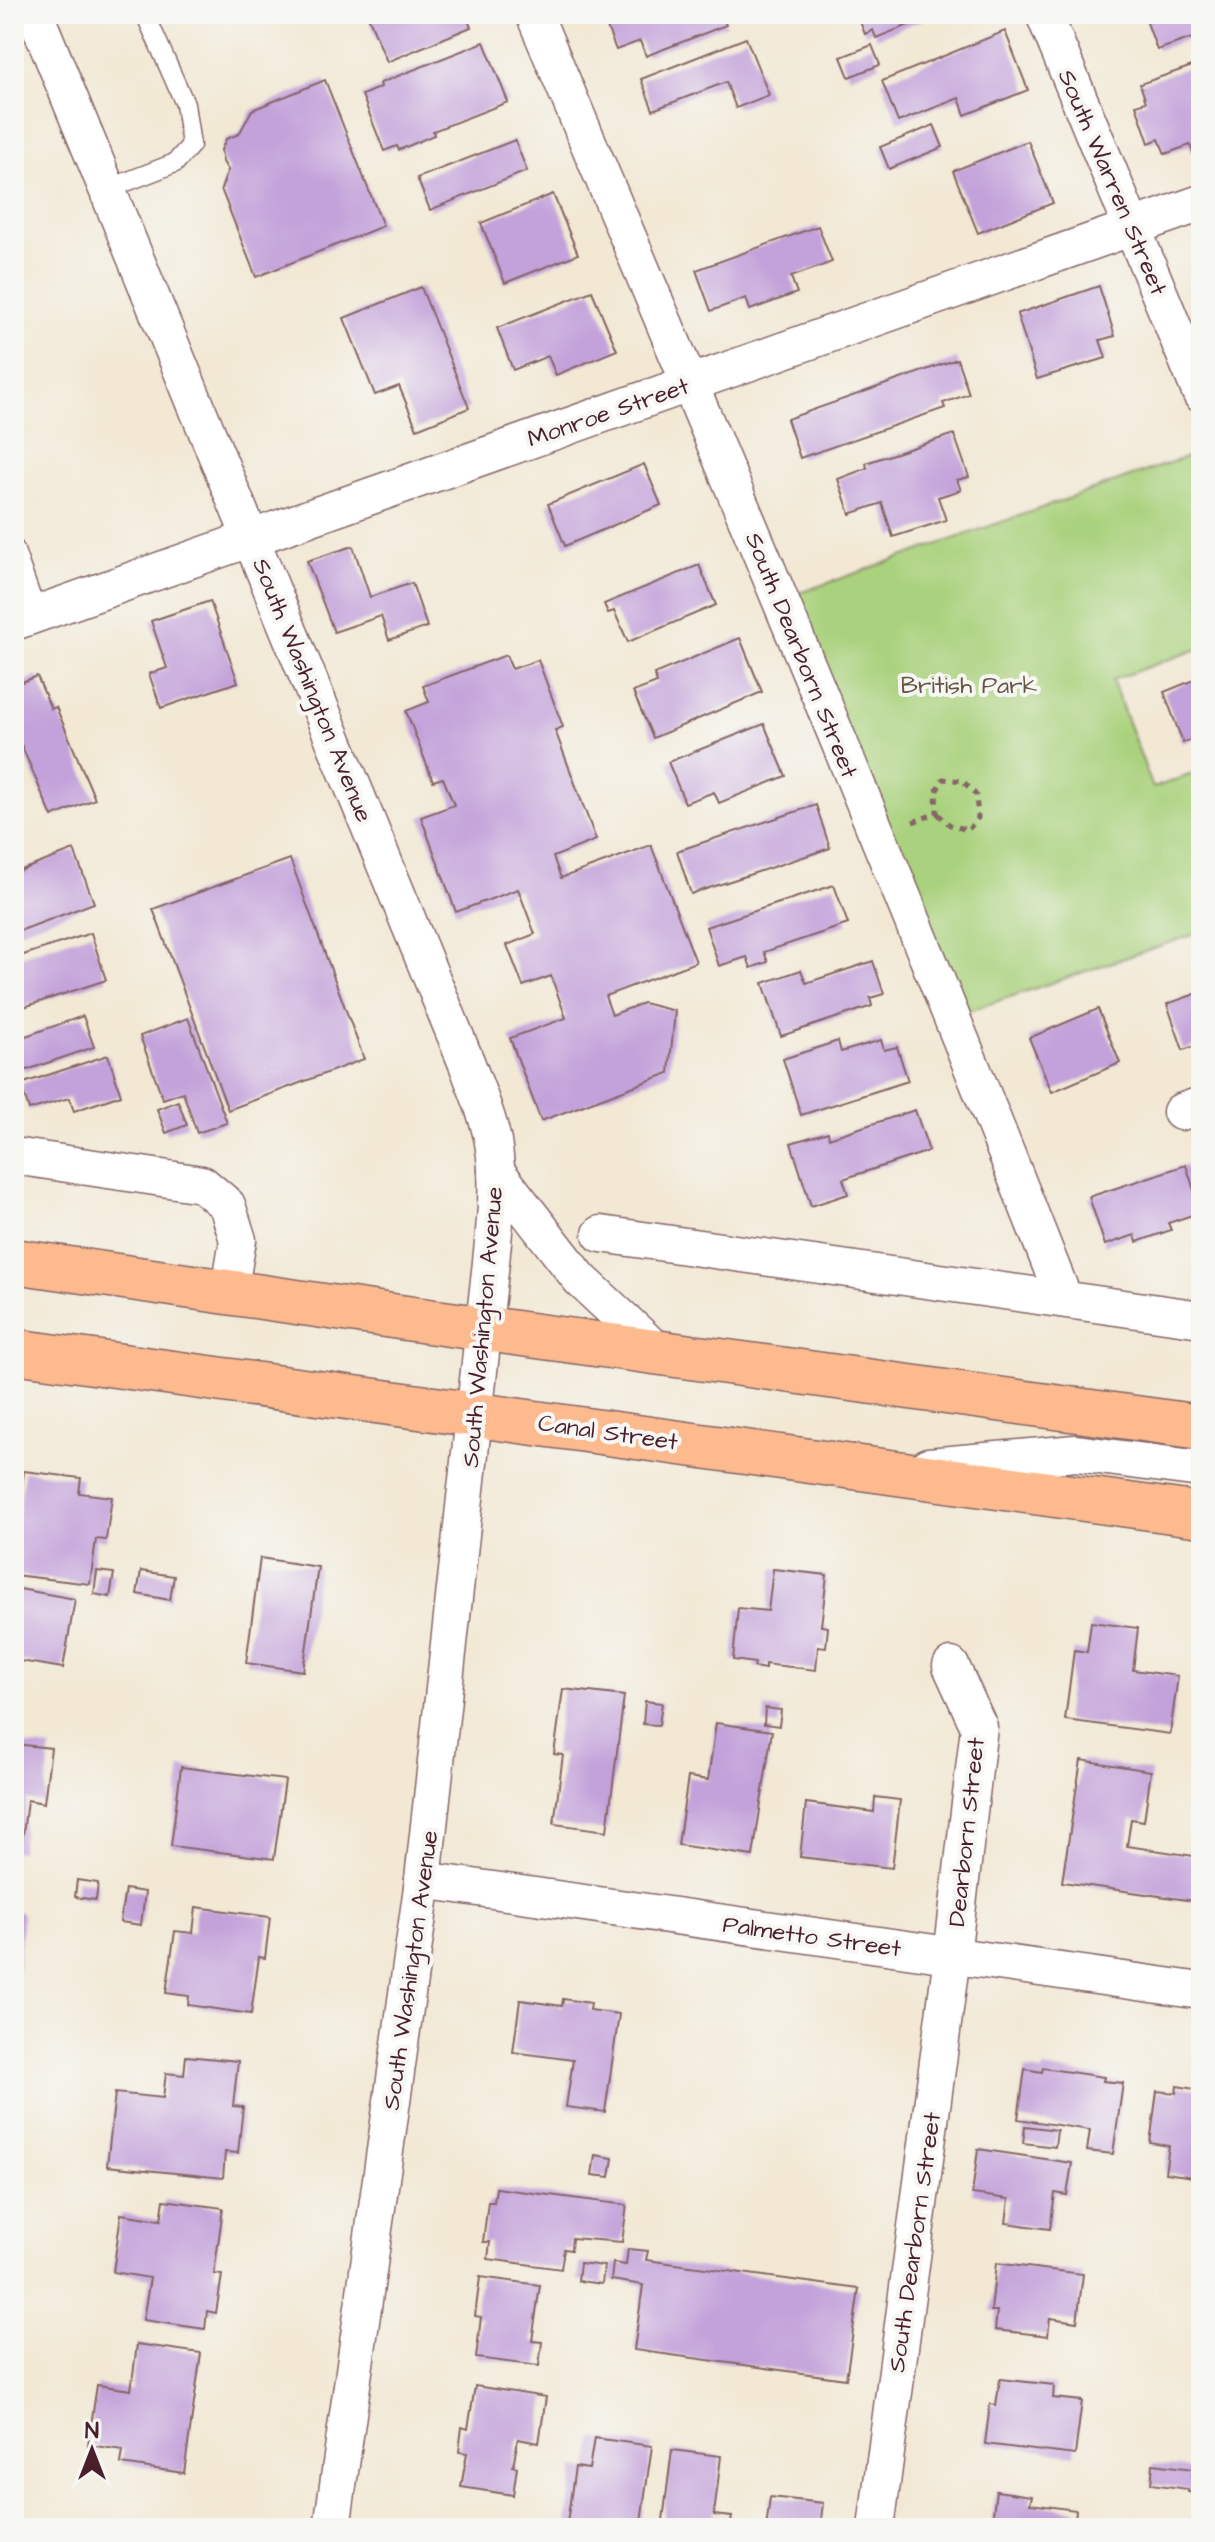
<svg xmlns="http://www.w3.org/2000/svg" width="1215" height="2542" viewBox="0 0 1215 2542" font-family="'Architects Daughter',sans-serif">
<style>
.green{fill:#aad27e;stroke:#7a7854;stroke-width:2}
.building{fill:#c3a1da}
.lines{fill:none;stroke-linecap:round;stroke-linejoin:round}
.lane-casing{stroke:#856566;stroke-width:21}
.street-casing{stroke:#856566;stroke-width:39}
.primary-casing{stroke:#856566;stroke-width:47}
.path{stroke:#856566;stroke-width:5;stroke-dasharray:6 6;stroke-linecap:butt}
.lane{stroke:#fff;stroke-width:18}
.street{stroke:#fff;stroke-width:36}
.primary{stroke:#fcba8e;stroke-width:44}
.labels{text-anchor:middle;stroke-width:8;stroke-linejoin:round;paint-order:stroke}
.street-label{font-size:24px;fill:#4a1f2b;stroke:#f6f6f2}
.park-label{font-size:24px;fill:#675544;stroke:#f6f6f2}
</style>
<rect width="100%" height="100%" fill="#f6f6f2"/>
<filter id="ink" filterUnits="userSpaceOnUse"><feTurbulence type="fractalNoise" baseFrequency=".0125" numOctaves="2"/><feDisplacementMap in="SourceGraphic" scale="16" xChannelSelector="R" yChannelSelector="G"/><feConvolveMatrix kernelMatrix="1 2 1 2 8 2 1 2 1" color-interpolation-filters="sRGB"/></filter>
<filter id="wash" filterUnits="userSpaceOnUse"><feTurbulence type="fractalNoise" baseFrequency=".006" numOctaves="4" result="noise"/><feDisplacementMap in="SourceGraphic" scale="32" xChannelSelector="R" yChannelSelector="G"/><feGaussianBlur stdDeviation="1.8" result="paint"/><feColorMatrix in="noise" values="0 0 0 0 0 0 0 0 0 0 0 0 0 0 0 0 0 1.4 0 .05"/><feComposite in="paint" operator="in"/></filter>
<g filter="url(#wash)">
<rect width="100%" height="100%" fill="#f2e8d4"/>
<path class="green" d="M1201 452V648L1112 680 1153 788 1201 771V932L951 1017 779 600Z"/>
<g id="blocks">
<g class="building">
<path d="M367 14H400L401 16 407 14H465L471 27 387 62Z"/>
<path d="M611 14H721L726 25 646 56 640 41 616 50 603 17Z"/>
<path d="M857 14H936L876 38 873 30 865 34Z"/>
<path d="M1144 14H1201V35L1157 50Z"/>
<path d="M1005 31 1028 90 965 115 959 98 898 122 882 81Z"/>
<path d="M746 38 769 95 736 108 726 82 653 110 641 79Z"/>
<path d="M484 42 508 102 433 131 434 135 399 150 397 146 384 151 362 95 381 87 380 83Z"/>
<path d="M872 45 880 65 849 77 841 57Z"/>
<path d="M1201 63V150L1193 153 1190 145 1165 154 1159 139 1149 143 1136 105 1146 102 1140 84Z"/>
<path d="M325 80 383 226 256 277 221 189 228 170 223 162 221 150 226 139 239 134 252 110Z"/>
<path d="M934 125 943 147 889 169 880 147Z"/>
<path d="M515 140 527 171 430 210 417 178Z"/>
<path d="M1028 141 1053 203 978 233 953 171Z"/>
<path d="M553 194 578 254 505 283 481 223Z"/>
<path d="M818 226 832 262 791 277 797 293 750 310 746 298 711 311 696 270Z"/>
<path d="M1099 286 1115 336 1100 340 1106 358 1037 379 1017 314Z"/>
<path d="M421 287 469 408 417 429 399 386 375 395 344 318Z"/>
<path d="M592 291 617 350 556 375 548 356 513 370 497 328Z"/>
<path d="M957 359 969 394 943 403 945 408 800 458 787 419Z"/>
<path d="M954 434 969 477 957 480 961 490 938 497 946 520 893 537 882 503 850 514 838 479 867 468 866 463Z"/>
<path d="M644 464 661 505 565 546 548 504Z"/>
<path d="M353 546 370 597 412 583 427 627 389 640 381 616 334 632 307 561Z"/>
<path d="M699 565 716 605 628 642 614 611 608 613 604 604Z"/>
<path d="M210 601 238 682 161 708 149 674 167 668 151 621Z"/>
<path d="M740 638 762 692 653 738 633 692 657 683 654 674Z"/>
<path d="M506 655 512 669 538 660 563 727 555 730 596 840 553 857 561 878 651 845 696 962 605 996 612 1015 643 1003 675 1011 669 1073 541 1121 510 1038 566 1018 551 976 523 986 507 945 535 934 518 889 456 912 421 817 454 805 443 778 433 781 406 711 429 702 423 686Z"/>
<path d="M37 676 51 709 56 707 95 799 52 817 14 728 17 724 14 718V685Z"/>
<path d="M1201 677V735L1183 743 1164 692Z"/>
<path d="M764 724 786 776 719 803 714 792 685 803 668 762Z"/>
<path d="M816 805 830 848 691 894 677 851Z"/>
<path d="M74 850 94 903 14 933V873Z"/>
<path d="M290 859 364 1059 228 1110 153 909Z"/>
<path d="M834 885 848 924 764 952 768 962 751 968 747 957 719 966 706 927Z"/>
<path d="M91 933 106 980 21 1008 19 999 14 1001V958Z"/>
<path d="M873 961 884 994 870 998 872 1006 781 1036 763 983 801 970 806 983Z"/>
<path d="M1201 992V1044L1183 1050 1167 1004Z"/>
<path d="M1098 1009 1120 1063 1052 1092 1029 1038Z"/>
<path d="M83 1016 94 1047 24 1071 14 1040Z"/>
<path d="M188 1018 227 1123 197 1133 183 1092 163 1099 140 1036Z"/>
<path d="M881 1040 884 1050 897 1047 908 1081 801 1115 783 1059 838 1041 841 1052Z"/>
<path d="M108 1055 121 1095 74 1111 69 1098 29 1110 21 1084Z"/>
<path d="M178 1101 187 1125 166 1133 157 1109Z"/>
<path d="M915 1110 929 1151 843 1179 848 1194 811 1206 791 1143 828 1132 829 1138Z"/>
<path d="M1186 1165 1201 1212 1168 1223 1171 1230 1137 1242 1135 1235 1105 1245 1089 1197Z"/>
<path d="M24 1471 81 1478 79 1493 112 1497 106 1540 96 1539 90 1584 14 1575V1526L17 1527Z"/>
<path d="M260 1558 318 1567 303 1671 246 1663Z"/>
<path d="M773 1569 827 1575 821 1626 828 1627 826 1647 818 1646 816 1670 765 1664V1669L754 1667 755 1663 733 1660 738 1608 768 1611Z"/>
<path d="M97 1571 114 1573 110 1597 94 1594Z"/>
<path d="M141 1571 174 1576 170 1600 137 1594Z"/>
<path d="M14 1588 75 1599 63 1668 14 1660Z"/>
<path d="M1091 1622 1138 1628 1133 1670 1178 1676 1170 1734 1065 1720 1074 1650 1087 1652Z"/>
<path d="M563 1689 624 1696 607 1831 554 1824 563 1755 554 1754Z"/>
<path d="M645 1701 662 1703 659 1725 643 1724Z"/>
<path d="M765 1708 781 1710 779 1726 764 1724Z"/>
<path d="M716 1723 772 1731 753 1856 678 1845 688 1777 708 1780Z"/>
<path d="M14 1744 51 1748 44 1803 27 1800 21 1852 14 1851Z"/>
<path d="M1081 1760 1151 1771 1144 1821 1131 1819 1127 1846 1201 1857V1902L1062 1882Z"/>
<path d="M181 1767 285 1780 274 1859 171 1846Z"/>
<path d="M875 1797 900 1800 892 1868 800 1857 806 1803 874 1812Z"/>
<path d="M77 1880 98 1883 96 1900 75 1897Z"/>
<path d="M125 1889 145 1892 141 1925 120 1922Z"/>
<path d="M196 1907 270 1917 265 1958 259 1957 251 2014 188 2005 189 1996 166 1993 175 1931 193 1933Z"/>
<path d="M14 1912 23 1913 17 1977 14 1976Z"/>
<path d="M563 1999 591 2003 590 2010 619 2014 605 2112 566 2107 573 2060 513 2052 520 2000 562 2006Z"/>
<path d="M186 2056 238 2061 233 2106 243 2107 238 2153 225 2152 223 2178 107 2166 115 2093 163 2098 166 2073 184 2075Z"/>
<path d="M1043 2068 1104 2077 1103 2081 1123 2083 1113 2154 1087 2151 1090 2130 1018 2119 1025 2069 1042 2072Z"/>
<path d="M1177 2086 1201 2090V2178L1165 2173 1169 2146 1150 2143 1157 2091 1176 2093Z"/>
<path d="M1025 2126 1057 2130 1055 2147 1023 2143Z"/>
<path d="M978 2149 1072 2163 1067 2195 1055 2193 1050 2229 1006 2223 1009 2199 972 2194Z"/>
<path d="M595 2155 613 2158 610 2177 592 2175Z"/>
<path d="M496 2188 627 2205 622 2242 572 2238 571 2250 564 2249 561 2269 488 2259 490 2242H483L488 2202H494Z"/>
<path d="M164 2200 223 2208 214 2274 222 2275 216 2313 207 2311 205 2329 143 2320 150 2278 113 2272 121 2214 161 2220Z"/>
<path d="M628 2249 648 2251 646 2260 859 2289 846 2379 634 2350 643 2285 611 2280 613 2263 626 2265Z"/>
<path d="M580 2263 604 2266 602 2284 578 2281Z"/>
<path d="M996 2263 1083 2274 1077 2322 1050 2318 1048 2336 995 2330 997 2311H991Z"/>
<path d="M480 2277 540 2285 532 2341 542 2342 539 2366 476 2358 481 2317 475 2316Z"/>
<path d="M137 2344 201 2353 184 2473 121 2464 123 2450 88 2445 97 2385 131 2390Z"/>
<path d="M1000 2379 1054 2385 1053 2398 1082 2401 1075 2455 985 2444 990 2404 996 2405Z"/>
<path d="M475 2386 546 2397 539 2443 518 2439 513 2466 517 2467 513 2495 461 2487 467 2453 459 2452 462 2427 468 2429Z"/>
<path d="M594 2438 652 2446 640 2528H597L567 2523 575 2467 589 2469Z"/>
<path d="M672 2450 721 2456 714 2515 732 2517 730 2528H662Z"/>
<path d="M1153 2464 1194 2469 1192 2476 1201 2477V2494L1188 2492V2489L1151 2484Z"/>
<path d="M996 2491 1032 2496 1030 2504 1076 2510 1074 2528H991Z"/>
<path d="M770 2497 823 2503 820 2528H766Z"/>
</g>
</g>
</g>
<g filter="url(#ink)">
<use href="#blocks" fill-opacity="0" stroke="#856566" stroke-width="2"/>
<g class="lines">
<defs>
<g id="lane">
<path d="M108 189 175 163 191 145 185 104 147 18"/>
<path d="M14 548 37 614"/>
</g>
<g id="street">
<path d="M35 14 467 1064C476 1089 488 1115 493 1142 500 1181 495 1223 491 1262L423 1880 332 2528"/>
<path d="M534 14C714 441 895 868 1064 1299"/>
<path d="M1044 14 1201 394"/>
<path d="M14 622 1201 203"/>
<path d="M1181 1112 1201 1105"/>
<path d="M14 1156 202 1184 227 1205 238 1240 229 1293"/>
<path d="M496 1171 580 1279 658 1352"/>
<path d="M601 1234 1201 1319"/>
<path d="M928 1466 1076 1453 1201 1469"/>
<path d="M423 1880 1201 1991"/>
<path d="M876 2528 952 1956 979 1727 951 1666"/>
</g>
<g id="primary">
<path d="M14 1261 406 1318 1201 1427"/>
<path d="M14 1351 1201 1515"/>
</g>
</defs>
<use href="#lane" class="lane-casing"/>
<use href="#street" class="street-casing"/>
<use href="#primary" class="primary-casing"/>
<path class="path" d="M913 822 937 813 936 792 943 779 963 781 976 795 978 818 968 830 950 825 937 813"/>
<use href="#lane" class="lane"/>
<use href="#street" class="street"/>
<use href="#primary" class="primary"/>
</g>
</g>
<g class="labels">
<g class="street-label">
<text transform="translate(1113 182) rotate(67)" y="8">South Warren Street</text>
<text transform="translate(608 412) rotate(-19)" y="8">Monroe Street</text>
<text transform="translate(802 655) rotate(68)" y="8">South Dearborn Street</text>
<text transform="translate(313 690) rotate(68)" y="8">South Washington Avenue</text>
<text transform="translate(482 1327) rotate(-85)" y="8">South Washington Avenue</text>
<text transform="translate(608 1432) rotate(8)" y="8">Canal Street</text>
<text transform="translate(966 1832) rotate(-84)" y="8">Dearborn Street</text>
<text transform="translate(812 1936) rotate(8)" y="8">Palmetto Street</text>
<text transform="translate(410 1970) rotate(-82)" y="8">South Washington Avenue</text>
<text transform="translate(914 2242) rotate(-82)" y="8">South Dearborn Street</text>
</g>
<g class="park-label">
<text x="969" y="693">British Park</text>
</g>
</g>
<rect width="1215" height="2542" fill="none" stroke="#f6f6f2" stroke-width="48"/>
<g transform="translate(92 2450)" stroke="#f6f6f2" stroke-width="6" paint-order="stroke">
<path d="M0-6L14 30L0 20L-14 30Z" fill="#4a1f2b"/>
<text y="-12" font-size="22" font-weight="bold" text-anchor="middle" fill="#4a1f2b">N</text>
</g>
</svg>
